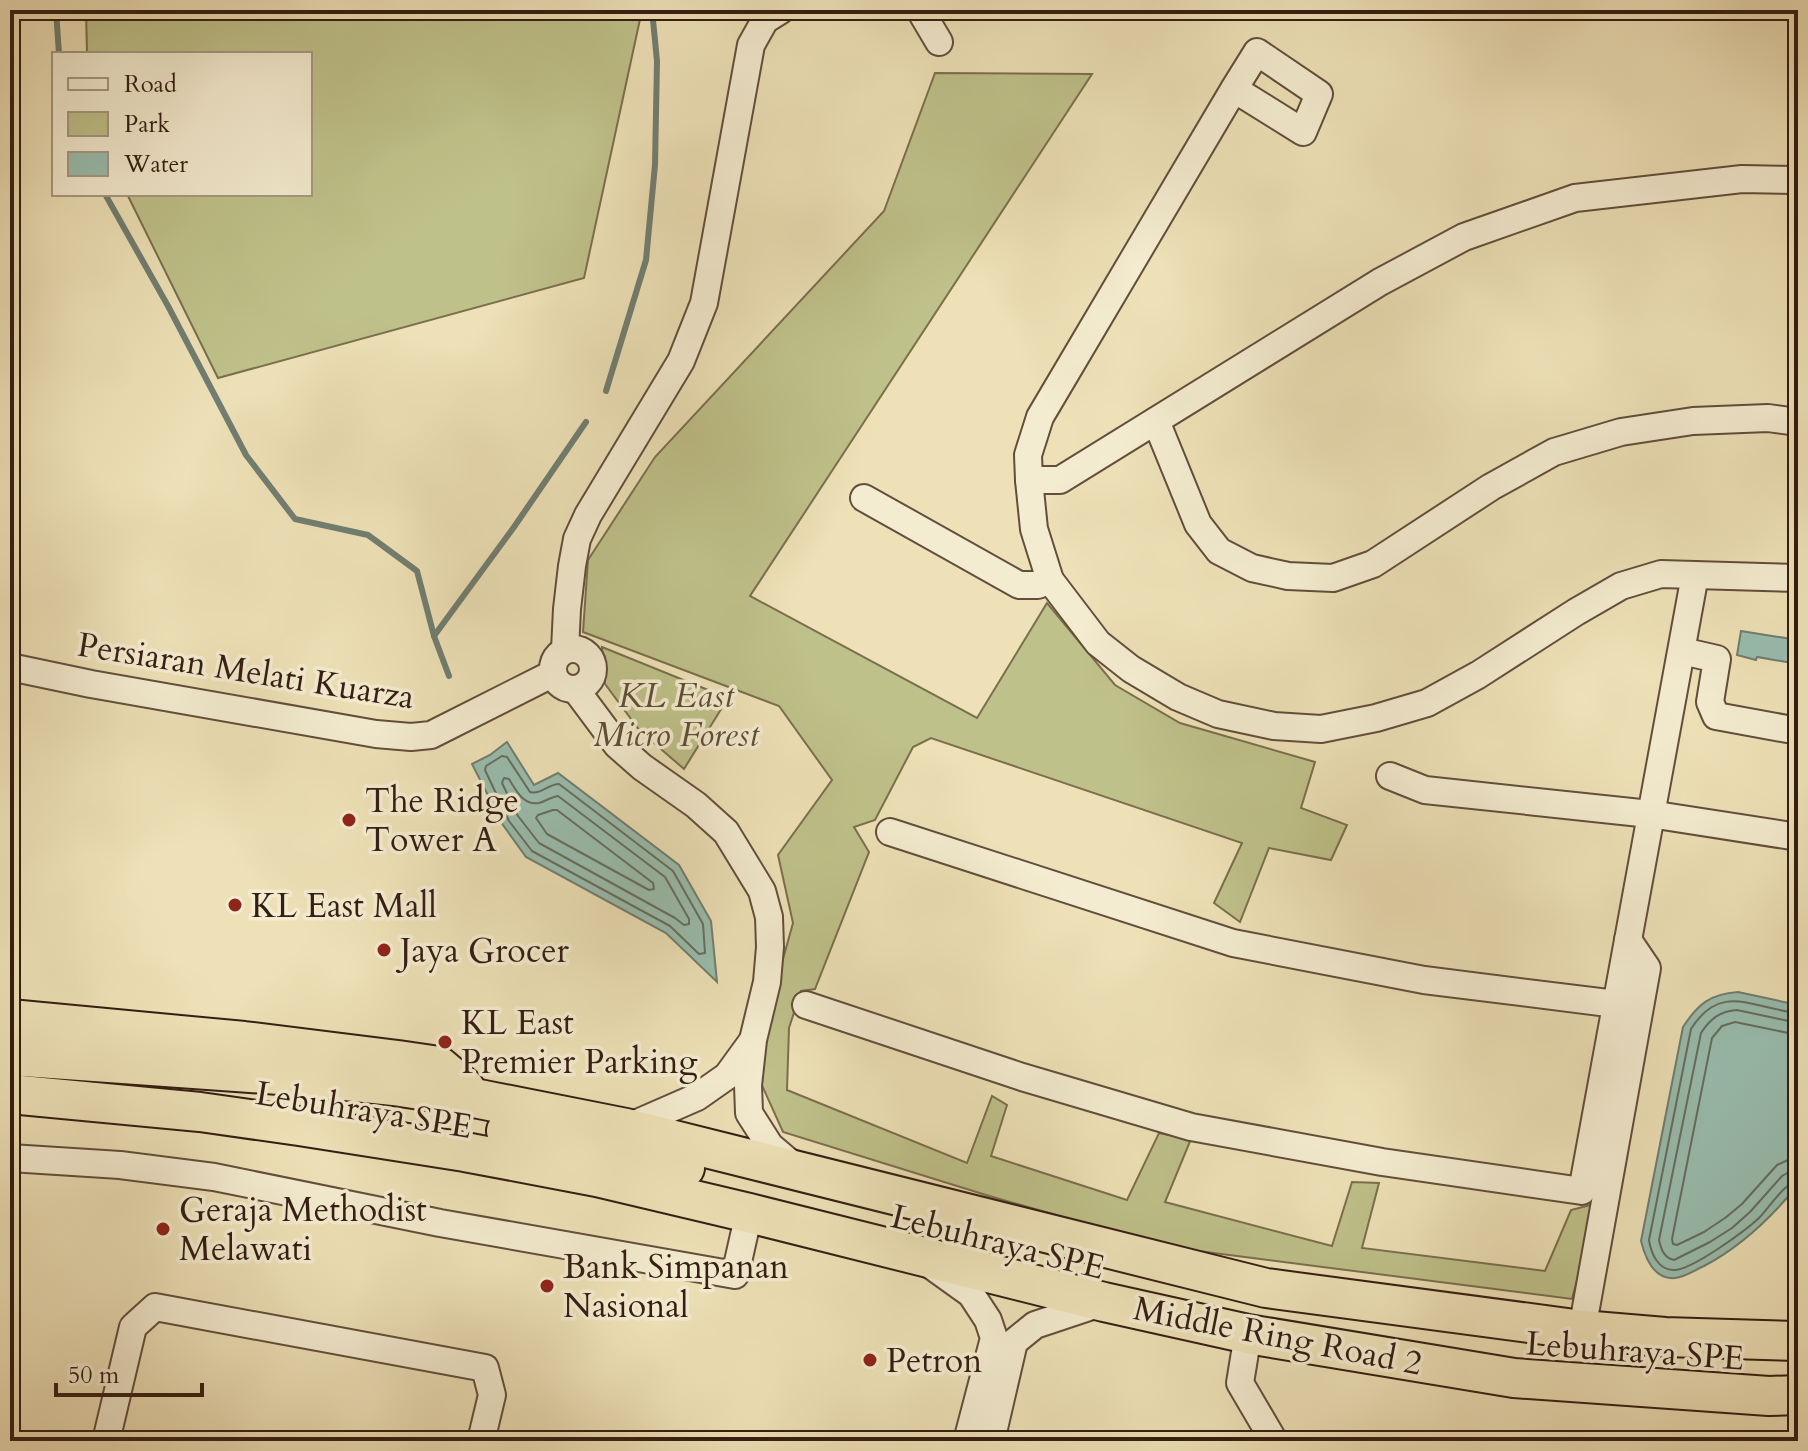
<svg xmlns="http://www.w3.org/2000/svg" width="1808" height="1451" viewBox="0 0 1808 1451" font-family="Cardo,serif">
<style>
.green{fill:#bfc18a;stroke:#7a6f4e;stroke-width:2}
.water{fill:#99beaf;stroke:#717e71;stroke-width:2}
.lines{fill:none;stroke-linecap:round;stroke-linejoin:round}
.shore{stroke:#666e61;stroke-width:2}
.stream{stroke:#717e71;stroke-width:6}
.minor-casing{stroke:#624e3c;stroke-width:30}
.highway-casing{stroke:#341d13;stroke-width:42}
.minor{stroke:#f4ecd0;stroke-width:26}
.highway{stroke:#eee1b7;stroke-width:38}
.poi-dot{fill:#8f2418;stroke:#f4ecd0;stroke-width:3}
.labels{text-anchor:middle;stroke-width:7;stroke-linejoin:round;paint-order:stroke}
.street-label{font-size:34px;fill:#341d13;stroke:#f4ecd0}
.park-label{font-size:34px;font-style:italic;fill:#5e4e37;stroke:#f4ecd0}
.poi-label{font-size:34px;fill:#341d13;stroke:#f4ecd0;text-anchor:start}
</style>
<rect width="100%" height="100%" fill="#eee1b7"/>
<filter id="stains"><feTurbulence type="fractalNoise" baseFrequency=".0025" numOctaves="4"/><feColorMatrix values="0 0 0 0 .2 0 0 0 0 .09 0 0 0 0 .02 0 0 0 .5 -.17"/></filter>
<radialGradient id="worn" r=".72"><stop offset=".6" stop-color="#630" stop-opacity="0"/><stop offset="1" stop-color="#630" stop-opacity=".3"/></radialGradient>
<g class="green">
<path d="M86 10H642L584 278 218 378 127 194H310V54H87Z"/>
<path d="M935 73 1092 74 750 596 977 718 1047 603 1115 685 1180 723 1315 762 1301 808 1347 825 1331 860 1269 848 1240 922 1214 903 1242 843 931 738 913 747 875 820 854 827 869 852 815 989 801 991 789 1028 787 1090 967 1163 992 1096 1007 1105 991 1156 1127 1200 1159 1133 1191 1139 1165 1202 1332 1246 1352 1182 1379 1183 1362 1248 1545 1271 1571 1210 1598 1203 1572 1299 1167 1247 986 1195 783 1132 760 1081 768 1013 793 923 778 855 832 780 779 706 583 632 588 560 655 457 884 211Z"/>
<path d="M602 647 728 698 684 769 640 731 605 684Z"/>
</g>
<g class="water">
<path d="M1741 631 1798 640V664L1757 657 1756 660 1737 655Z"/>
<path d="M507 742 534 785 558 773 679 865 711 921 717 982 666 933 526 857 503 825 472 764 490 755Z"/>
<path d="M1738 992 1798 1005V1185C1771 1218 1742 1246 1704 1266 1695 1270 1685 1277 1675 1278 1654 1280 1645 1257 1641 1241L1683 1027C1698 1004 1710 994 1738 992Z"/>
</g>
<g class="lines">
<g class="shore">
<path d="M502 756 507 757 530 792C541 795 548 784 559 784L673 871 703 924 705 953 699 954 670 926 532 851 509 821 485 770 486 766Z"/>
<path d="M504 778 509 779C516 790 523 806 539 803 546 801 551 797 558 796L665 877 689 919V924L684 925 675 918 539 843 518 816 502 783Z"/>
<path d="M553 810H557L653 883 654 889 649 890 547 834 536 818 538 815Z"/>
<path d="M1798 1013C1754 1009 1721 981 1691 1029L1649 1240C1651 1253 1658 1271 1675 1270 1693 1269 1745 1231 1759 1218 1769 1208 1785 1182 1798 1181"/>
<path d="M1798 1023 1737 1010C1720 1011 1710 1019 1701 1033L1659 1240C1661 1249 1664 1258 1674 1260L1710 1242 1732 1228 1750 1212 1782 1176 1789 1172 1798 1171"/>
<path d="M1798 1035 1735 1022 1722 1026 1712 1038 1672 1239 1673 1244 1677 1245 1704 1232 1725 1218 1742 1204 1777 1165 1788 1160 1798 1159"/>
</g>
<g class="stream">
<path d="M56 10 59 54"/>
<path d="M105 194 168 306 246 455 295 519 368 535 417 571 434 636 449 676"/>
<path d="M606 391 646 260 655 165 657 61 652 10"/>
<path d="M434 636 514 527 586 422"/>
</g>
<defs>
<g id="minor">
<path d="M920 10 939 42"/>
<path d="M1234 89 1303 132 1319 94 1257 52 1234 89 1040 417 1028 455 1029 480 1034 529 1050 580 1098 643 1131 669 1178 697 1218 714 1274 726 1321 729 1376 718 1427 703 1478 675 1576 612 1621 586 1661 574 1798 578"/>
<path d="M1156 421 1198 524 1219 551 1252 568 1288 576 1333 578 1373 564 1491 487 1554 452 1621 432 1693 421 1768 418 1798 422"/>
<path d="M1029 480H1060L1380 282 1464 237 1575 198 1742 179 1798 180"/>
<path d="M864 498 1019 585H1038L1050 580"/>
<circle cx="573" cy="669" r="20"/>
<path d="M565 650 567 609 572 566 577 539 588 515 681 361 704 303 751 45 765 20 781 10"/>
<path d="M1682 651 1717 659 1710 702 1716 716 1798 731"/>
<path d="M10 667 91 684 376 734 411 737 431 735 552 674"/>
<path d="M576 690 617 745 642 767 696 805 726 832 762 891 769 917 770 947 767 982 753 1040 748 1085 749 1113 770 1146 796 1168"/>
<path d="M1390 776 1425 790 1650 814 1798 837"/>
<path d="M890 832 1233 943 1424 980 1616 1004"/>
<path d="M806 1005 1022 1077 1191 1127 1382 1162 1582 1191 1695 575"/>
<path d="M626 1128 697 1097 727 1076 751 1043"/>
<path d="M10 1158 120 1165 214 1177 440 1223 735 1275 749 1213"/>
<path d="M932 1266 971 1294 988 1320 994 1338 967 1441"/>
<path d="M1582 1330 1647 968 1628 940"/>
<path d="M1248 1334 1240 1383 1274 1441"/>
<path d="M106 1441 133 1327 155 1307 485 1368 492 1395 481 1441"/>
<path d="M991 1441 1014 1342 1035 1325 1104 1302"/>
</g>
<g id="highway">
<path d="M10 1019 244 1041 398 1060 439 1066 465 1088"/>
<path d="M10 1056 307 1077 394 1086 479 1099 626 1128 1266 1288 1582 1330 1665 1337 1798 1341"/>
<path d="M10 1094 200 1112 299 1126 465 1152 597 1177 749 1213 1104 1302 1248 1334 1514 1378 1769 1396 1798 1395"/>
<path d="M506 1131 685 1168"/>
</g>
</defs>
<use href="#minor" class="minor-casing"/>
<use href="#highway" class="highway-casing"/>
<use href="#minor" class="minor"/>
<use href="#highway" class="highway"/>
</g>
<g class="poi-dot">
<circle cx="349" cy="820" r="8"/>
<circle cx="235" cy="905" r="8"/>
<circle cx="384" cy="950" r="8"/>
<circle cx="445" cy="1042" r="8"/>
<circle cx="163" cy="1229" r="8"/>
<circle cx="547" cy="1286" r="8"/>
<circle cx="870" cy="1360" r="8"/>
</g>
<g class="labels">
<g class="street-label">
<text transform="translate(246 670) rotate(9)" y="12">Persiaran Melati Kuarza</text>
<text transform="translate(364 1109) rotate(9)" y="12">Lebuhraya SPE</text>
<text transform="translate(998 1241) rotate(14)" y="12">Lebuhraya SPE</text>
<text transform="translate(1278 1335) rotate(11)" y="12">Middle Ring Road 2</text>
<text transform="translate(1635 1350) rotate(4)" y="12">Lebuhraya SPE</text>
</g>
<g class="park-label">
<text x="676" y="707">KL East<tspan x="676" dy="39">Micro Forest</tspan></text>
</g>
<g class="poi-label">
<text x="365" y="812">The Ridge<tspan x="365" dy="39">Tower A</tspan></text>
<text x="251" y="917">KL East Mall</text>
<text x="400" y="962">Jaya Grocer</text>
<text x="461" y="1034">KL East<tspan x="461" dy="39">Premier Parking</tspan></text>
<text x="179" y="1221">Geraja Methodist<tspan x="179" dy="39">Melawati</tspan></text>
<text x="563" y="1278">Bank Simpanan<tspan x="563" dy="39">Nasional</tspan></text>
<text x="886" y="1372">Petron</text>
</g>
</g>
<rect width="1808" height="1451" fill="none" stroke="#eee1b7" stroke-width="40"/>
<rect x="12" y="12" width="1784" height="1427" fill="none" stroke="#341d13" stroke-width="4"/>
<rect x="20" y="20" width="1768" height="1411" fill="none" stroke="#341d13" stroke-width="2"/>
<rect x="52" y="52" width="260" height="144" fill="#f4ecd0" stroke="#a79984" stroke-width="2"/>
<rect x="68" y="78" width="40" height="12" fill="#f4ecd0" stroke="#a79984" stroke-width="2"/>
<text x="124" y="92" font-size="24" fill="#341d13">Road</text>
<rect x="68" y="112" width="40" height="24" fill="#bfc18a" stroke="#a79984" stroke-width="2"/>
<text x="124" y="132" font-size="24" fill="#341d13">Park</text>
<rect x="68" y="152" width="40" height="24" fill="#99beaf" stroke="#a79984" stroke-width="2"/>
<text x="124" y="172" font-size="24" fill="#341d13">Water</text>
<path d="M56 1383v12h146v-12" fill="none" stroke="#341d13" stroke-width="4"/>
<text x="68" y="1383" font-size="24" fill="#341d13" stroke="#f4ecd0" stroke-width="6" paint-order="stroke">50 m</text>
<rect width="100%" height="100%" filter="url(#stains)"/>
<rect width="100%" height="100%" fill="url(#worn)"/>
</svg>
